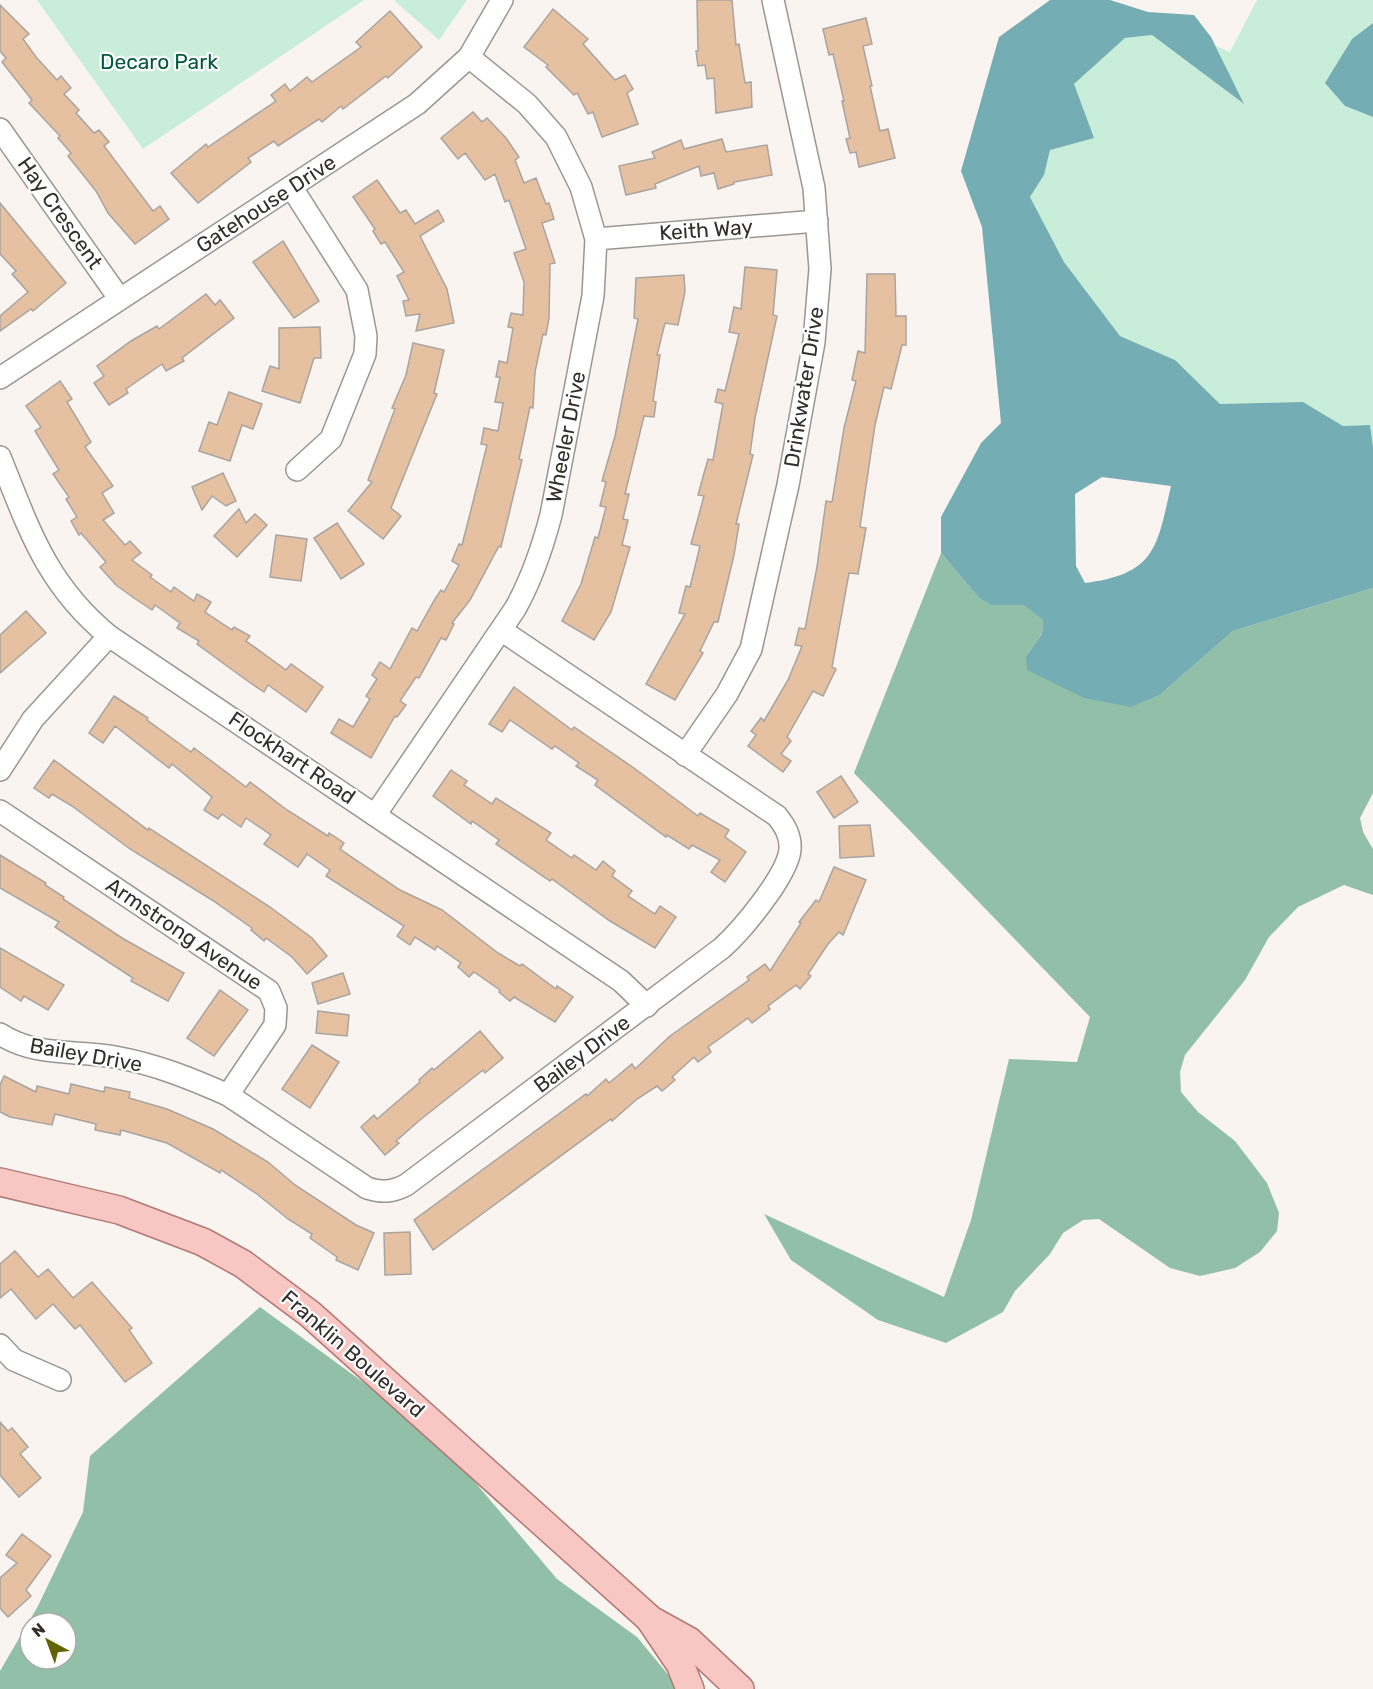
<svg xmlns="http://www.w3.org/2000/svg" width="1373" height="1689" viewBox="0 0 1373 1689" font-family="Rubik,sans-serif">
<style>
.green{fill:#c8eeda}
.forest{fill:#91bfa7;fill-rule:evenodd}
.water{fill:#74adb4;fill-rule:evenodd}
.building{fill:#e6c1a1;stroke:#a9a4a0;stroke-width:1.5}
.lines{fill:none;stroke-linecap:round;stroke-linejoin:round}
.minor-casing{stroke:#9b9693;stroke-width:24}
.major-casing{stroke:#b07974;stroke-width:30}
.minor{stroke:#fff;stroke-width:21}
.major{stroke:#f9c7c3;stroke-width:27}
.labels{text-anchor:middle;stroke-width:4.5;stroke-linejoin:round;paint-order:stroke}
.park-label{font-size:21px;fill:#00593b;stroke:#fff}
.street-label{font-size:21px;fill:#302f2d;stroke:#fff}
</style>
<rect width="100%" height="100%" fill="#f9f4f0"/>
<g class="green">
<path d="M37 0H364L143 149Z"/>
<path d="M394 0H467L439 40Z"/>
<path d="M1257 0H1373V23L1352 39 1345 106 1373 117V447L1370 425 1343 426 1303 402 1220 404 1175 360 1120 336 1064 262 1030 197 1044 175 1050 150 1074 84 1125 38 1152 35 1242 103 1216 46 1230 52Z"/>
</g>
<g class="forest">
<path d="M941 553 979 598 991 605 1024 604 1043 620 1042 634 1026 656 1161 694 1233 631 1373 588V793L1360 818 1363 832 1373 849V895L1344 885 1298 907 1269 937 1245 980 1185 1055 1180 1072 1181 1092 1198 1112 1235 1141 1267 1183 1279 1213 1277 1231 1260 1252 1235 1268 1200 1276 1170 1268 1099 1219 1083 1220 1063 1233 1050 1254 1015 1291 1003 1312 946 1343 878 1320 791 1260 764 1214 944 1297 971 1220 1009 1059 1077 1062 1090 1017 854 773Z"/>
<path d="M260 1307 378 1393 468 1474 557 1579 637 1637 680 1689H0V1671L38 1606 83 1512 90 1456ZM30 1623H66V1659H30Z"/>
</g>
<g class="water">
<path d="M1050 0H1110L1148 12 1194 15 1211 37 1244 104 1152 35 1125 38 1074 84 1094 138 1050 150 1044 175 1030 197 1064 262 1120 336 1175 360 1220 404 1303 402 1343 426 1370 425 1373 447V588L1233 631 1161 694 1131 707 1084 698 1027 670 1026 656 1042 634 1043 620 1024 605H991L979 598 941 553V517L981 443 1001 423 982 227 961 171 999 37ZM1102 477 1171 486C1157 547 1156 574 1085 583L1076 566 1075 494Z"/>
<path d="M1373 23V117L1345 106 1325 83 1352 39Z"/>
</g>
<g class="building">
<path d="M697 0H732L736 45 739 44 745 83 751 82 752 107 716 113 714 78 707 79 705 65 698 66 696 51H698Z"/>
<path d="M0 5 29 34 23 39 36 57 57 80 61 76 71 88 64 94 79 110 76 113 94 133 99 130 109 142 104 146 153 211 160 206 169 219 135 244 108 213 96 191 68 156 71 153 58 138 60 136 29 103 32 100 2 62 6 58 0 51Z"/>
<path d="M553 9 588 39 583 44 615 80 625 75 633 89 627 93 638 124 602 137 593 112 588 114 577 93 574 95 546 67 548 65 524 47Z"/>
<path d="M390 11 422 47 388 78 386 76 343 109 341 106 322 122 319 119 278 146 274 141 248 158 251 162 198 203 171 173 206 144 208 147 276 101 271 95 285 84 290 91 307 77 312 82 361 47 356 42Z"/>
<path d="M866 18 872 44 863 46 872 86H870L880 131 888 129 895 158 859 167 856 152 850 153 846 139 850 138 842 101H844L833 54 829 55 823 29Z"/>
<path d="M473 112 482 122 487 118 506 138 519 157 515 160 524 183 536 178 546 204 549 203 554 219 542 223 555 263 550 264 549 318 546 335 543 334 535 372 533 408 530 407 519 459 522 460 501 547 499 546 470 600 452 623 454 624 446 640 441 638 419 678 416 677 400 701 406 705 397 717 395 716 371 758 331 733 339 719 353 727 370 699 366 696 377 679 372 675 380 662 390 669 412 628 417 631 435 599 441 590 444 592 459 565 452 561 459 544 462 545 475 494 487 445 481 444 484 428 498 431 503 403 495 402 500 377H496L499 361 507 363 513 328 508 327 511 313 523 315 524 282 514 253 526 249 509 200 505 202 495 174 485 180 465 153 458 159 441 138Z"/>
<path d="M722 139 726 152 767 145 772 175 734 182V184L718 189 714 173 701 176 699 166 655 184 656 188 626 195 619 166 655 158 652 152 681 140 684 149Z"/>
<path d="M377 180 400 213 406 210 415 224 438 210 444 221 420 236 447 289 454 323 416 331 420 314 406 316 403 301 409 300 397 276 404 272 385 242 381 244 373 231 375 229 353 197Z"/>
<path d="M0 203 66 283 33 311 31 309 0 331V316L28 292 12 274 16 271 0 254Z"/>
<path d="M283 241 319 301 294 318 253 262Z"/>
<path d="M745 267 777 270 773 315 777 316 755 418 750 454 753 455 736 524H739L734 555 718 622H714L700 651 703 653 675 700 646 684 685 614 679 613 686 586 690 587 700 546 691 544 704 496 698 495 708 459 713 460 723 404 715 402 718 389 725 391 739 334 729 332 734 307 741 309Z"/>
<path d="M867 274H895L896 316H906V345H902L891 389 884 387 875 425 860 527 866 528 858 574 849 573 832 667 836 669 823 696 813 691 787 737 791 741 781 754 791 761 783 772 748 746 756 735 751 731 761 718 764 721 788 680 802 646 795 645 799 628 805 629 817 567 826 501 832 502 844 428 856 381 852 380 858 351 865 353Z"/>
<path d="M684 275 685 292 678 325 665 323 657 355H660L653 401 656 402 654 417 644 416 625 494H629L623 519 628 520 622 545 630 547 611 612 594 640 562 621 581 584 595 537 598 538 606 507 600 506 606 482 602 481 615 436 638 319 634 318 636 278Z"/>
<path d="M206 294 215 305 220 300 234 318 182 358 184 361 166 371 162 364 126 389 128 393 109 405 94 383 104 376 97 366 131 341 157 326 159 329Z"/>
<path d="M320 327 321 358H314L300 403 262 391 270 366 279 369V328Z"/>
<path d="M413 343 444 350 434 393 437 394 391 508 401 516 383 539 348 511 372 482 368 480 395 409 392 408 406 375Z"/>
<path d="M60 381 72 399 67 402 91 442 85 447 113 486 102 493 114 513 103 520 125 545 130 541 141 553 132 560 152 575 150 577 171 592 174 587 194 601 197 594 211 602 205 612 232 630 234 627 250 636 246 641 286 670 291 664 323 687 306 712 268 685 264 692 249 682 197 644 199 641 177 628 180 623 155 605 152 610 134 598 116 585 100 567 106 562 81 533 79 535 71 521 77 517 66 499 69 497 53 474 59 470 35 431 41 427 26 406Z"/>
<path d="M229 392 262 404 253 429 242 425 230 461 199 451 209 422 217 425Z"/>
<path d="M223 473 236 501 226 506 212 496 202 510 192 487Z"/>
<path d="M239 509 246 523 255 514 267 525 237 557 214 536Z"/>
<path d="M337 523 364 564 341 579 314 538Z"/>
<path d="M276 535 307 539 301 581 270 577Z"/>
<path d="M26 611 46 633 0 673V635Z"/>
<path d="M514 687 572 730 574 727 634 768 698 816 700 813 729 830 725 837 746 852 725 882 711 872 720 860 692 845 689 849 667 835 666 837 595 785 598 780 576 766 579 763 555 746 552 749 510 720 502 732 489 724Z"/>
<path d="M114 696 148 718 147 720 191 752 194 748 246 787 250 782 287 810 328 836 329 833 344 843 340 849 400 890 442 910 498 953 520 966 522 964 556 989 557 986 573 997 555 1022 514 997 510 1001 499 992 500 990 474 972 469 977 458 967 461 963 437 946 435 950 415 937 410 945 397 936 404 926 326 876 330 870 307 854 298 867 264 844 271 835 246 818 241 827 222 814 218 819 204 810 212 797 172 764 169 768 115 726 103 743 89 733Z"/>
<path d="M54 760 148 830 149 828 270 907 312 938 327 956 307 974 292 957 266 938 264 941 251 930 252 928 212 900 130 849 72 806 52 794 49 798 34 788Z"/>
<path d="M451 770 467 781 464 785 492 804 496 798 551 833 546 840 572 858 574 855 596 870 603 861 615 871 612 876 632 891 628 896 655 914 660 906 676 917 655 948 610 921 552 879 550 881 496 844 499 840 472 821 471 824 433 796Z"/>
<path d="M841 776 858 802 834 818 817 792Z"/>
<path d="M870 825 874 856 840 858 839 826Z"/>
<path d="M0 855 46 883 45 885 64 897 63 899 122 938 184 973 168 1001 131 981 133 978 55 927 59 922 0 888Z"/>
<path d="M834 867 866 880 843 935 839 932 828 944 808 974 811 976 800 989 796 985 768 1006 770 1009 752 1023 748 1018 708 1047 711 1052 698 1062 694 1057 672 1077 675 1080 662 1091 657 1086 637 1099 612 1121 611 1119 433 1250 414 1220 586 1094 587 1096 606 1079 609 1083 632 1064 635 1069 670 1036 749 980 747 977 765 964 770 971 801 923 799 922 816 900 819 902Z"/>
<path d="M0 948 64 985 48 1010 24 996 21 1001 0 987Z"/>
<path d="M343 973 350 994 318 1004 312 983Z"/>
<path d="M220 990 248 1010 214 1056 187 1038Z"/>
<path d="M318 1011 349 1015 347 1036 316 1033Z"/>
<path d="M480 1031 503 1058 485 1073 483 1070 420 1120 396 1141 399 1143 385 1155 361 1127 374 1115 377 1119 420 1082 419 1080 432 1068 434 1070Z"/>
<path d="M312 1045 339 1062 310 1108 282 1089Z"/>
<path d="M4 1076 36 1092 37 1086 69 1094 71 1084 104 1092 105 1087 130 1092 129 1098 167 1109 213 1129 268 1162 295 1185 356 1225 374 1233 358 1270 336 1260 337 1257 310 1238 312 1234 288 1219 257 1194 221 1170 220 1173 167 1143 121 1130 120 1135 95 1130 96 1124 55 1114 52 1125 10 1117 0 1112V1085Z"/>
<path d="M410 1232 411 1274 385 1275 384 1233Z"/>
<path d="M15 1251 38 1277 48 1269 73 1298 92 1282 132 1328 129 1330 152 1363 125 1382 80 1325 75 1329 53 1304 36 1319 11 1289 0 1298V1264Z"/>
<path d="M0 1422 8 1431 12 1428 28 1447 20 1454 41 1478 19 1497 0 1475Z"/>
<path d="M22 1534 51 1556 26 1590 31 1596 8 1617 0 1608V1578L17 1563 6 1555Z"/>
</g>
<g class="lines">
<defs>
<g id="minor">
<path d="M0 129 119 298"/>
<path d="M292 188 357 290 366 336 365 354 331 439 297 470"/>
<path d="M596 239 817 221"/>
<path d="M0 378 417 104 469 57 502 0"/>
<path d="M0 457C29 529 46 584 109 636L621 981 647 1006"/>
<path d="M685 755 727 694 751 649 788 485 814 342 820 269 814 188 773 0"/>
<path d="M0 770 33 719 109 636"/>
<path d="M0 811 269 991 276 1008 275 1025 228 1095"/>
<path d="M375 815 515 609C532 579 542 549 551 515L593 296 596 239 581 187 556 137 527 104 469 57"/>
<path d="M0 1034C35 1057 76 1050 115 1057 155 1064 192 1079 228 1095L367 1188C383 1193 392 1192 406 1185L722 948C742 930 787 876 790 850 791 836 785 826 777 816L501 630"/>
<path d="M0 1345 14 1360 60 1380"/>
</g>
<g id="major">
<path d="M0 1182 119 1210 203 1242 243 1264 310 1314 651 1620 689 1641 740 1689"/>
<path d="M651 1621 680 1664 690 1689"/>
</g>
</defs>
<use href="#minor" class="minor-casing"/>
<use href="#major" class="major-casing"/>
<use href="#minor" class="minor"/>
<use href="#major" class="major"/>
</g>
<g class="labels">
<g class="park-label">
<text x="159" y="69">Decaro Park</text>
</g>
<g class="street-label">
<text transform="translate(266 204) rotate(-33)" y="7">Gatehouse Drive</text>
<text transform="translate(60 213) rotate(55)" y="7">Hay Crescent</text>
<text transform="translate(706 230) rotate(-4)" y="7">Keith Way</text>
<text transform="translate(804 387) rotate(-81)" y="7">Drinkwater Drive</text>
<text transform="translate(566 437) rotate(-79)" y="7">Wheeler Drive</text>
<text transform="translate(292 758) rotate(34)" y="7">Flockhart Road</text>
<text transform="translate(184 934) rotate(34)" y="7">Armstrong Avenue</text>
<text transform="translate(582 1054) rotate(-37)" y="7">Bailey Drive</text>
<text transform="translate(86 1055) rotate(10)" y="7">Bailey Drive</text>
<text transform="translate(353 1354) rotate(41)" y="7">Franklin Boulevard</text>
</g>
</g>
<g transform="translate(48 1641) rotate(319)"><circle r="28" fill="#ffffff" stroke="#acacab" stroke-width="1.5"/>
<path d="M0-4.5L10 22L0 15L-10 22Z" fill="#616400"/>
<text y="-9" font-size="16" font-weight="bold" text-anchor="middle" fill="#302f2d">N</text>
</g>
</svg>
